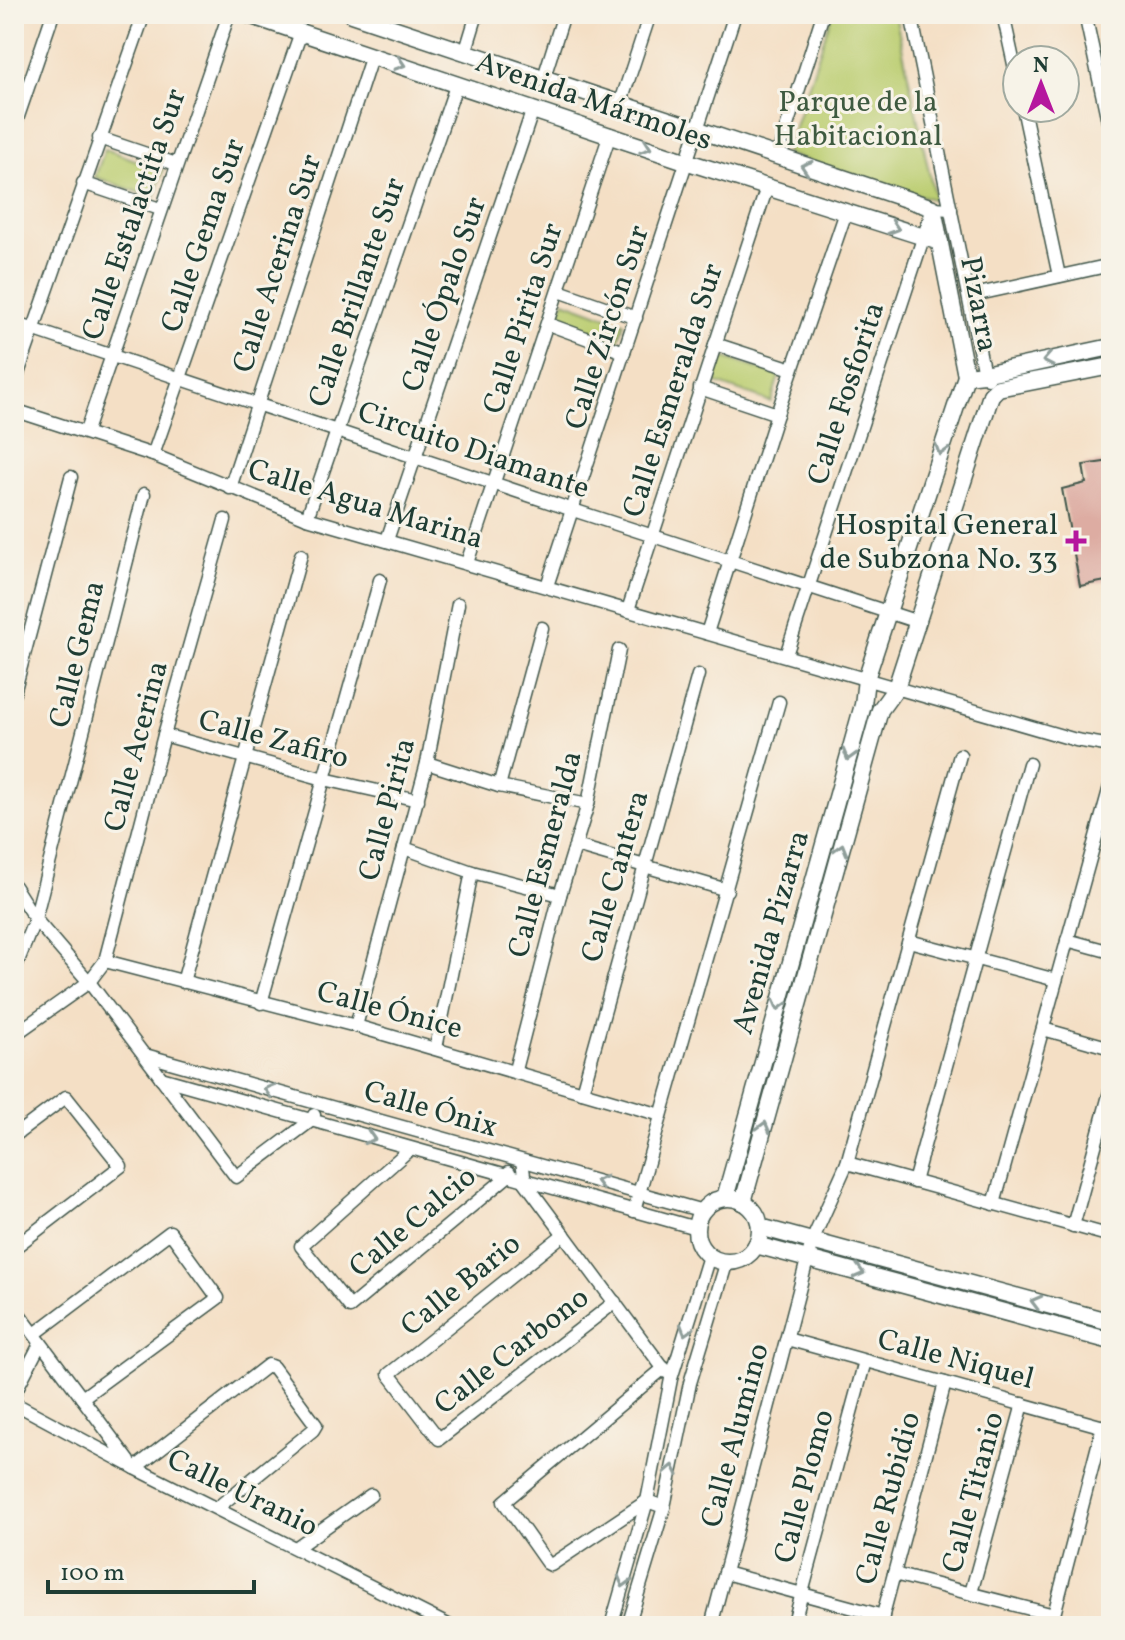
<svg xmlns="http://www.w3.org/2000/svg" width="1125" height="1640" viewBox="0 0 1125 1640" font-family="Vollkorn,serif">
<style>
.green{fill:#bcce72;stroke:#6e8653;stroke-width:2}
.building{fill:#ddaca2}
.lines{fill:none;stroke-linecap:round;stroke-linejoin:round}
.minor-casing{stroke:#3f554a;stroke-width:15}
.tertiary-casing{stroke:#3f554a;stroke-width:19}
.minor{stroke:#fff;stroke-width:12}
.tertiary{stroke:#fff;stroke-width:16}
.oneway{stroke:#8f9e9a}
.poi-dot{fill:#b5179e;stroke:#f7f3e8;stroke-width:3}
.labels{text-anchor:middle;stroke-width:6;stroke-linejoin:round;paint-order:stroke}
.street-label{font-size:30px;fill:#1f3d34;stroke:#f7f3e8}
.park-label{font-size:30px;fill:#3e5a40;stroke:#f7f3e8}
.poi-label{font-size:30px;fill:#1f3d34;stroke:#f7f3e8;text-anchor:end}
</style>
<rect width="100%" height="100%" fill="#f7f3e8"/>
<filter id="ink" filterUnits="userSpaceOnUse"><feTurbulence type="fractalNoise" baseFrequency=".0125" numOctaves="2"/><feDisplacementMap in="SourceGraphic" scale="16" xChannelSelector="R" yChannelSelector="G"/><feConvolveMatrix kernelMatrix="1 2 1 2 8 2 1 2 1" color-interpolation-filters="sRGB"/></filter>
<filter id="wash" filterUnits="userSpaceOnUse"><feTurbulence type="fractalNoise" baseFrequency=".006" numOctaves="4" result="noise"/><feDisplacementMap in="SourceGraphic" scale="32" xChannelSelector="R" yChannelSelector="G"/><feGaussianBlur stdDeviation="1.8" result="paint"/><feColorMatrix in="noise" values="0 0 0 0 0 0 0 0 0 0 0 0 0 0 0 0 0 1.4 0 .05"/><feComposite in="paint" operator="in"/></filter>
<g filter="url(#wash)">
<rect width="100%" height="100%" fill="#f4dfc5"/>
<g class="green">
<path d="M832 14H895L935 200 786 154Z"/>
<path d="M105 149 163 170 154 198 95 177Z"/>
<path d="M564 301 624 323 618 342 558 319Z"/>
<path d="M720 356 779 376 771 402 711 381Z"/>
</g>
<g id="blocks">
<path class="building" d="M1111 461V580L1080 586 1062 489 1086 483 1083 465Z"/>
</g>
</g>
<g filter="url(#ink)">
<use href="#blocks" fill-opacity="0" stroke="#3f554a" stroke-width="2"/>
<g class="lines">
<defs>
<g id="minor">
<path d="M911 14 984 374 988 378"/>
<path d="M1003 14 1017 78"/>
<path d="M1085 14 1111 135"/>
<path d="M466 50 477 14"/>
<path d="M544 77 564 14"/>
<path d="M621 102 650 14"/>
<path d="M1023 108 1059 276"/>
<path d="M14 128 53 14"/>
<path d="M99 138 176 164"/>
<path d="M777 157 823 14"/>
<path d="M83 183 160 209"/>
<path d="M559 291 636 318"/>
<path d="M969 296 1111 265"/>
<path d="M14 323 573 510 918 622"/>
<path d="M548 324 624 352"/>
<path d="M715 344 792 369"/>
<path d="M14 385 144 14"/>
<path d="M700 388 777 414"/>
<path d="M14 410 153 455 307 518 1076 740 1111 746"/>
<path d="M86 431 229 14"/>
<path d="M153 455 301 32"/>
<path d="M230 488 372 55"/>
<path d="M307 518 457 83"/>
<path d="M387 540 533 109"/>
<path d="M467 563 610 134"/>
<path d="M547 586 735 14"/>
<path d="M628 610 767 187"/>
<path d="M707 633 777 414 846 212"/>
<path d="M786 655 933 208 951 209"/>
<path d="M14 693 71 477"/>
<path d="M164 735 324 779 418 800"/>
<path d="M427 763 499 786 588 804"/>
<path d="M499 786 542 628"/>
<path d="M576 846 727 890"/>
<path d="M404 848 472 872 560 895"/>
<path d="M14 886 35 919 89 982 236 1177 312 1120 314 1115"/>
<path d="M1067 940 1111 952"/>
<path d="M909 941 1056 980"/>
<path d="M105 961 356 1026 661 1115"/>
<path d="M14 971 35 919 144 494"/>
<path d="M183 982 301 555"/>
<path d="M261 1003 380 580"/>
<path d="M356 1026 427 763 458 604"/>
<path d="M1043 1029 1111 1048"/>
<path d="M14 1035 89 982 105 961 164 735 225 520"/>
<path d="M436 1048 472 872"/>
<path d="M145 1055 703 1211"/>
<path d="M515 1070 560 895 588 804 619 650"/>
<path d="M161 1078 696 1228"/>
<path d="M582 1092 698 675"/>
<path d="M14 1136 66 1097 121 1166 14 1248"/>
<path d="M410 1149 301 1246 350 1307 508 1176 509 1172"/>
<path d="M522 1161 525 1182 666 1372"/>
<path d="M847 1163 1111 1236"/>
<path d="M914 1182 1029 764"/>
<path d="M994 1204 1111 783"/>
<path d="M634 1211 779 702"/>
<path d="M1073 1226 1111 1088"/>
<path d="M564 1234 389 1374 439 1439 615 1302"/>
<path d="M14 1307 129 1461"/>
<path d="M36 1333 170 1232 218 1298 82 1398"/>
<path d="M787 1339 1111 1429"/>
<path d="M664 1368 504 1502 547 1563 551 1565 647 1501 664 1507"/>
<path d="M14 1394 40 1344"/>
<path d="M14 1403 135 1468 450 1626"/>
<path d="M135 1468 268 1365 273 1367 316 1425 313 1430 217 1508"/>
<path d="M297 1547 371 1495"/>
<path d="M725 1573 883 1616"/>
<path d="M894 1574 1054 1615"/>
<path d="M971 1593 1023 1404"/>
<path d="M611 1626 647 1501 671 1379 709 1256"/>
<path d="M628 1626 664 1507 690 1383 727 1261"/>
<path d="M711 1626 812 1241 847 1163 960 755"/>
<path d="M793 1626 865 1361"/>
<path d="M880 1626 945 1383"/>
<path d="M1051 1626 1103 1426"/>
</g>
<g id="tertiary">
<path d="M246 14 688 162 940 242"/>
<path d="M351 14 933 208 966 376 866 679 863 705 725 1198"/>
<path d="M966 376 984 374 1111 347"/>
<path d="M991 395 998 388 1111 366"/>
<circle cx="728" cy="1230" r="32"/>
<path d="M743 1202 880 710 896 688 991 395"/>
<path d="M760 1227 1111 1322"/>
<path d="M756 1245 1111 1341"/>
</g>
</defs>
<use href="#minor" class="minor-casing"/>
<use href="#tertiary" class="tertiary-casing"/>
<use href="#minor" class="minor"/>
<use href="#tertiary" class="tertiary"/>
</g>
<defs><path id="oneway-chevron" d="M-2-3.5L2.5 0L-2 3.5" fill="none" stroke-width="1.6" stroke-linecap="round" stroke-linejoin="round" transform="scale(2)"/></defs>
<g class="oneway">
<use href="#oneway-chevron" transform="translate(400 64) rotate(18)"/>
<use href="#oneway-chevron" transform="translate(646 147) rotate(20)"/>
<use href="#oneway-chevron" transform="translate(806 167) rotate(-162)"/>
<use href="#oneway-chevron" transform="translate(894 228) rotate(18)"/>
<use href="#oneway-chevron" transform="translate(1048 360) rotate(169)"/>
<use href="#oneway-chevron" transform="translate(941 450) rotate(108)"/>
<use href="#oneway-chevron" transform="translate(849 755) rotate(106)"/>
<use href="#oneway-chevron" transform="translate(841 849) rotate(-74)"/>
<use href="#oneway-chevron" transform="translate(779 1005) rotate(105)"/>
<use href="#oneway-chevron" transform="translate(269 1090) rotate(-164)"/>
<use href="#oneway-chevron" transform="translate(764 1127) rotate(-75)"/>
<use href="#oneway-chevron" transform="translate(370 1138) rotate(17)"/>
<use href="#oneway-chevron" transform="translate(601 1182) rotate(-165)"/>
<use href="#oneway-chevron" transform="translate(859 1272) rotate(15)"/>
<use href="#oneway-chevron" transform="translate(1036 1302) rotate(-165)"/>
<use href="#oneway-chevron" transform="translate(686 1330) rotate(107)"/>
<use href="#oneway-chevron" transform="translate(672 1470) rotate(-78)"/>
<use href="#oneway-chevron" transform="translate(624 1582) rotate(106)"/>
</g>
</g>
<path class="poi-dot" d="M1072 529h8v8h8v8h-8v8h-8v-8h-8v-8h8z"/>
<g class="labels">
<g class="street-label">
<text transform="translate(594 100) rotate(19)" y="10">Avenida Mármoles</text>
<text transform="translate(133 214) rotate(-71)" y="10">Calle Estalactita Sur</text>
<text transform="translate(202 235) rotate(-71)" y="10">Calle Gema Sur</text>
<text transform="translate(276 263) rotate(-72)" y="10">Calle Acerina Sur</text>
<text transform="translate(356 292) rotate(-71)" y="10">Calle Brillante Sur</text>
<text transform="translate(443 294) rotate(-71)" y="10">Calle Ópalo Sur</text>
<text transform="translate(980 304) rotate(79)" y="10">Pizarra</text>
<text transform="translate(522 318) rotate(-72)" y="10">Calle Pirita Sur</text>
<text transform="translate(606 327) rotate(-72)" y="10">Calle Zircón Sur</text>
<text transform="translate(672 390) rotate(-72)" y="10">Calle Esmeralda Sur</text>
<text transform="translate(845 393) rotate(-72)" y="10">Calle Fosforita</text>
<text transform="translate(474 449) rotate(19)" y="10">Circuito Diamante</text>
<text transform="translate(366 503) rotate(17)" y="10">Calle Agua Marina</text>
<text transform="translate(76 654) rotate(-76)" y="10">Calle Gema</text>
<text transform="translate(274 738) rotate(15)" y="10">Calle Zafiro</text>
<text transform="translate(135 746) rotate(-75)" y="10">Calle Acerina</text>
<text transform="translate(386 809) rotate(-75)" y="10">Calle Pirita</text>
<text transform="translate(544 854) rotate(-75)" y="10">Calle Esmeralda</text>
<text transform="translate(614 876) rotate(-74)" y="10">Calle Cantera</text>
<text transform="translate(770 932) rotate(-74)" y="10">Avenida Pizarra</text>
<text transform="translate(390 1009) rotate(15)" y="10">Calle Ónice</text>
<text transform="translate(431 1108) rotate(16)" y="10">Calle Ónix</text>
<text transform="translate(412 1221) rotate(-40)" y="10">Calle Calcio</text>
<text transform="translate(460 1284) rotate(-39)" y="10">Calle Bario</text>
<text transform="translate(511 1350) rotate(-38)" y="10">Calle Carbono</text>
<text transform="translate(956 1358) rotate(15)" y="10">Calle Niquel</text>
<text transform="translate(734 1435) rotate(-75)" y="10">Calle Alumino</text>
<text transform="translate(803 1486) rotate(-75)" y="10">Calle Plomo</text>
<text transform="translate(243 1492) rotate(26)" y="10">Calle Uranio</text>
<text transform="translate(972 1492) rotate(-75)" y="10">Calle Titanio</text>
<text transform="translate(887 1498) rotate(-75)" y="10">Calle Rubidio</text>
</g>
<g class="park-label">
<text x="858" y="111">Parque de la<tspan x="858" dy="34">Habitacional</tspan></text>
</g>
<g class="poi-label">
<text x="1058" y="534">Hospital General<tspan x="1058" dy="34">de Subzona No. 33</tspan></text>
</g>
</g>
<rect width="1125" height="1640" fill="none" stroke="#f7f3e8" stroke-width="48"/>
<g transform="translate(1041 84)"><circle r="38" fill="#f7f3e8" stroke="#a1aaa0" stroke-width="2"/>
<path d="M0-6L14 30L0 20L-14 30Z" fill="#b5179e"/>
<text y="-12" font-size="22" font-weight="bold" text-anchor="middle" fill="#1f3d34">N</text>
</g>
<path d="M48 1580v12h206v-12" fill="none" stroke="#1f3d34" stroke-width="4"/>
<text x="60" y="1580" font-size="24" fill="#1f3d34" stroke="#f7f3e8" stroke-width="6" paint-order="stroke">100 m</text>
</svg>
